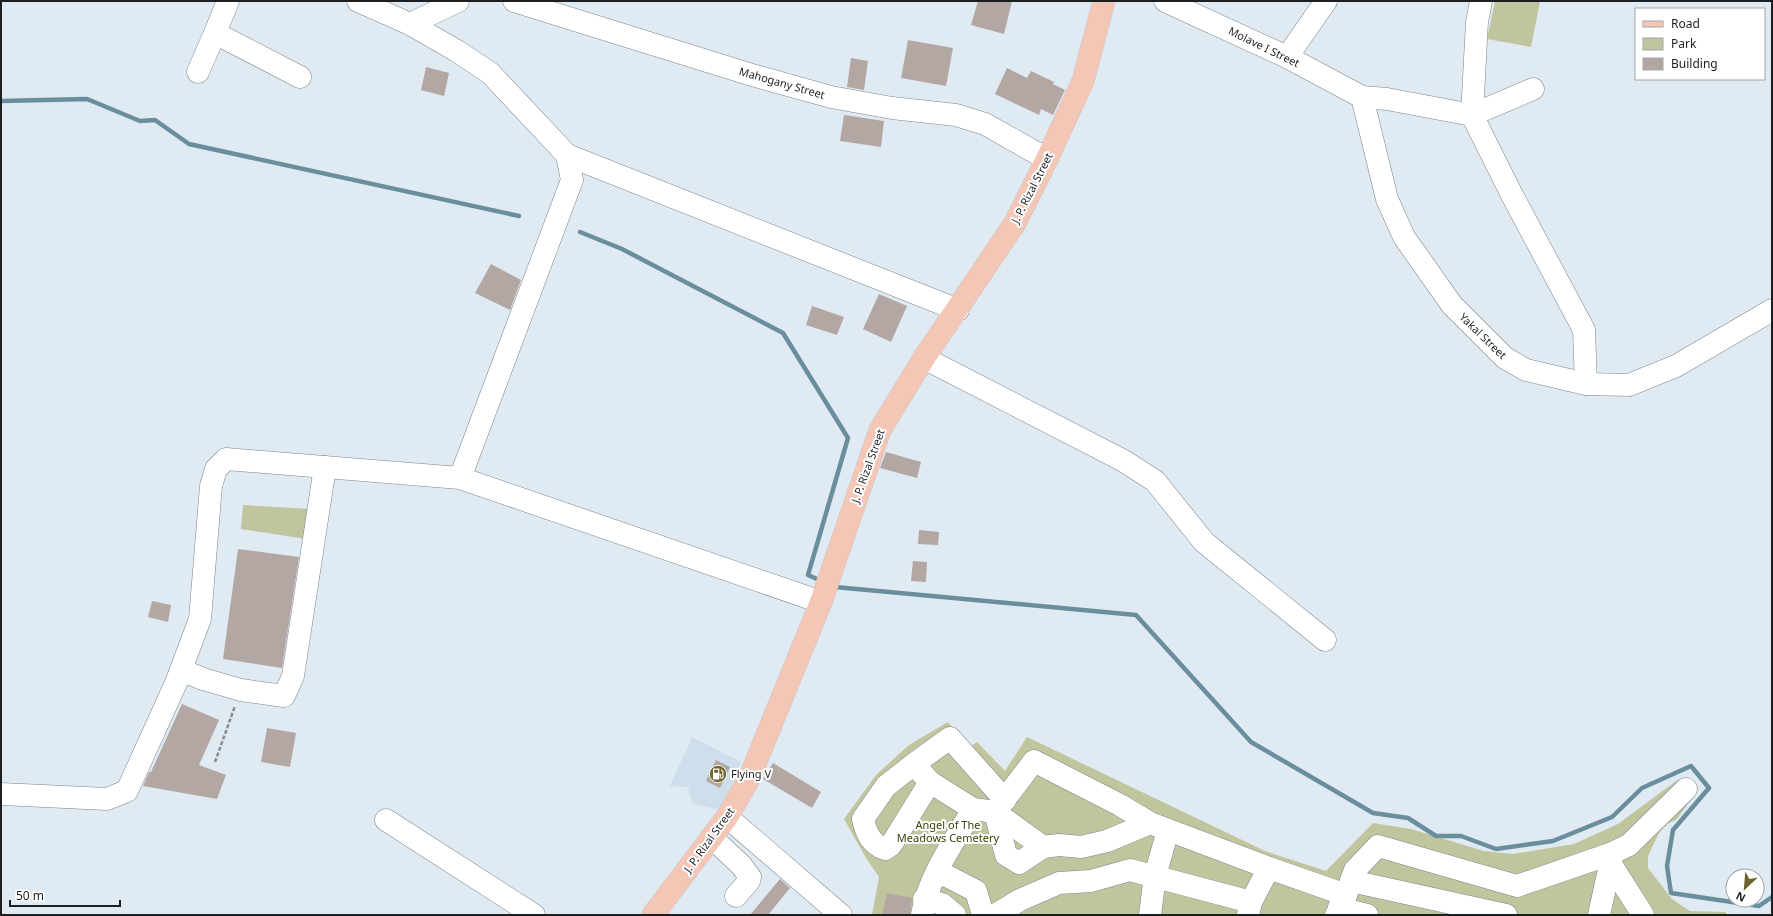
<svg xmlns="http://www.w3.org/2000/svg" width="1773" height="916" viewBox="0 0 1773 916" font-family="'Noto Sans',sans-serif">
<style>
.built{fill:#cedeeb}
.green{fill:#c1c59d}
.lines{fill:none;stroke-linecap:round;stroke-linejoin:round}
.stream{stroke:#6a8e9e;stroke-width:4.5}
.building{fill:#b3a7a3}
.minor-casing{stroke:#7c858c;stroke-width:23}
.major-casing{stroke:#c9c9ca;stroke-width:23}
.path{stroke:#848b91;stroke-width:2.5;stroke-dasharray:4 2;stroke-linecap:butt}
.minor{stroke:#fff;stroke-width:22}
.major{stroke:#f4c6b5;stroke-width:22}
.labels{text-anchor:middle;stroke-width:4;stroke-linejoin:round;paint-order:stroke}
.street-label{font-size:11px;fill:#1c1f22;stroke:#fff}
.poi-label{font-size:11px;fill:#1c1f22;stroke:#fff;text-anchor:start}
.park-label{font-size:11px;fill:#3d3f07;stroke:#fff}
</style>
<rect width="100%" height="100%" fill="#e0eaf2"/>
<path class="built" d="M692 737 741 762 721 810 692 804 688 787 670 786Z"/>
<g class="green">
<path d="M1495 1H1540L1531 47 1487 39Z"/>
<path d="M243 505 310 509 306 539 241 529Z"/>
<path d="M948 722 970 747 977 742 1005 771 1027 737 1265 851 1326 871 1373 823 1411 829 1484 851 1513 854 1574 844 1618 824 1676 781 1688 778 1695 784 1698 788 1697 792 1676 820 1667 824 1659 833 1648 856V868L1672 899 1690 911 1726 912V915H872L879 877 866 858 844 819 876 775 909 745Z"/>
</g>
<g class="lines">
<g class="stream">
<path d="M1 101 87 99 140 121 155 120 189 144 519 216"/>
<path d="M580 232 622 249 783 333 848 438 808 575 817 579"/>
<path d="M835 587 1136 615 1251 742 1373 813 1408 818 1436 836H1461L1496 849 1553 841 1612 817 1642 788 1691 766 1709 788 1673 830 1667 866 1671 893 1759 906 1772 897"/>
</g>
</g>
<g class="building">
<path d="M978 1H1012L1004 34 971 25Z"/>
<path d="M908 40 953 48 946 86 901 78Z"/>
<path d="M851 58 868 61 864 90 847 87Z"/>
<path d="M426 67 449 73 444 96 421 90Z"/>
<path d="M1007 68 1027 78 1031 71 1054 82 1053 84 1065 90 1053 115 1041 109 1039 115 995 94Z"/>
<path d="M844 115 884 121 881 147 840 141Z"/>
<path d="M491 264 521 280 510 310 475 293Z"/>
<path d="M879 294 907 306 891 342 863 329Z"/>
<path d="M812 306 844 317 837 335 806 325Z"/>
<path d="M886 452 921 462 917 478 880 468Z"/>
<path d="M919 530 939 532 938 545 918 544Z"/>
<path d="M238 549 299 557 282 668 223 659Z"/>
<path d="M913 561 927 562 926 582 911 581Z"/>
<path d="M152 601 171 605 168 622 148 617Z"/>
<path d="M182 704 219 720 199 765 226 775 217 799 143 786 149 772H151Z"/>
<path d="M267 728 296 733 290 767 261 762Z"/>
<path d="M716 760 730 767 720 788 706 781Z"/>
<path d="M773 763 821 792 812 808 763 779Z"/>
<path d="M780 879 790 888 768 915H750Z"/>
<path d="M887 893 912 898 910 915H882Z"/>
</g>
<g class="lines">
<defs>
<g id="minor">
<path d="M358 1 410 24 457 51 490 73 567 155 572 180 460 478"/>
<path d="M514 1 752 75 831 97 892 108 956 115 985 124 1047 159"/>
<path d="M1165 1 1287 57 1362 97 1387 99 1472 115 1533 89"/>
<path d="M1481 1 1477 22 1472 115 1512 195 1584 330 1586 384"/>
<path d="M410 24 458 1"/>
<path d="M215 33 300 77"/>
<path d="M1287 57 1326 1"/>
<path d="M198 72 215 33 228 1"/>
<path d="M1362 97 1387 199 1404 237 1452 305 1505 358 1526 370 1586 384 1629 385 1676 366 1772 310"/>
<path d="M567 155 958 310"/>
<path d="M924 358 1124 461 1155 481 1204 542 1325 640"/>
<path d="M181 670 203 679 241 690 284 696 293 676 325 467"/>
<path d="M920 771 930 782 973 809 995 812 1043 847 1059 845 1081 847 1107 841 1150 823"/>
<path d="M930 782 891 845 885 849C871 844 866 833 863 819L886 786 914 764 950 738 1005 800"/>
<path d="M1 794 107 799 127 791 176 683 200 619 211 486 216 469 226 459 460 478 821 602"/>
<path d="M727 817 841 915"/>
<path d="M386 820 534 915"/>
<path d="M712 838 741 865 750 877 749 881 736 896"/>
<path d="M1043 847 1019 863 1006 855 995 812 1034 761 1120 805 1150 823 1269 868 1346 895"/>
<path d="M1610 854 1612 866 1643 915"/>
<path d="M937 873 949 877 976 891 983 915"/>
<path d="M1351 881 1506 915"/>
<path d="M924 899 942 904 955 915"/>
<path d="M1339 908 1367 915"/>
<path d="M922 915C928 877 954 842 973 809"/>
<path d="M995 915 1020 900 1059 883 1091 881 1130 870 1251 902"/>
<path d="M1150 915 1155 876 1168 830"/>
<path d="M1248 915 1251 902 1269 868"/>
<path d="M1336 915 1346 895 1355 870 1378 846 1517 886 1610 854 1629 845 1686 789"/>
<path d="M1599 915 1608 874 1612 866"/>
</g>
<path id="major" d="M653 915 727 817 749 779 821 602 880 430 924 358 1015 223 1047 159 1083 81 1104 1"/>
</defs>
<use href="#minor" class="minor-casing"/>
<use href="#major" class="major-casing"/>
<path class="path" d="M215 762 235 706"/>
<use href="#minor" class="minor"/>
<use href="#major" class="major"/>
</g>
<defs>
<symbol id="fuel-disc" viewBox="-11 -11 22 22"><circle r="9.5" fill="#6e6430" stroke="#fff"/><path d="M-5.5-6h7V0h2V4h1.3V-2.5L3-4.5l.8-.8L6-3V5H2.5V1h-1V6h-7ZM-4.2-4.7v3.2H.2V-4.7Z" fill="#fff"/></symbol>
</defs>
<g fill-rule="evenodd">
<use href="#fuel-disc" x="708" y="764" width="20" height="20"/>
</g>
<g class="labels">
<g class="street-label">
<text transform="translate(1264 47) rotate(26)" y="4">Molave I Street</text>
<text transform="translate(782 83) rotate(16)" y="4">Mahogany Street</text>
<text transform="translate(1032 188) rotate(-63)" y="4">J. P. Rizal Street</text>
<text transform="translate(1483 336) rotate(44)" y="4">Yakal Street</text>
<text transform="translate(868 466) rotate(-70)" y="4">J. P. Rizal Street</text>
<text transform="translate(709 840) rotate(-54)" y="4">J. P. Rizal Street</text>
</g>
<g class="poi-label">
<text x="731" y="778">Flying V</text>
</g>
<g class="park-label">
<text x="948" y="829">Angel of The<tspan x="948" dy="13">Meadows Cemetery</tspan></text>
</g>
</g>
<rect width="1773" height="916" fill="none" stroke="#1c1f22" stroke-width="4"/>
<rect x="1635" y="8" width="130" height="72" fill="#ffffff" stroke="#a4a5a7"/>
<rect x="1643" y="21" width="20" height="6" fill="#f4c6b5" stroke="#a4a5a7"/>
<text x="1671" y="28" font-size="12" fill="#1c1f22">Road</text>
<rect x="1643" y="38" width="20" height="12" fill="#c1c59d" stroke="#a4a5a7"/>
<text x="1671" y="48" font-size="12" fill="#1c1f22">Park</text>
<rect x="1643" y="58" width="20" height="12" fill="#b3a7a3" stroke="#a4a5a7"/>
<text x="1671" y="68" font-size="12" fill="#1c1f22">Building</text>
<g transform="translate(1745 888) rotate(206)"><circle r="19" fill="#ffffff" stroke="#a4a5a7"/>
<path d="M0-3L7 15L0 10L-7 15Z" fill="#6e6430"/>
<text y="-6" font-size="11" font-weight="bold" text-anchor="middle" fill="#1c1f22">N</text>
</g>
<path d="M10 900v6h110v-6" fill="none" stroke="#1c1f22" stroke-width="2"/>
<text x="16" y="900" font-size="12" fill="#1c1f22" stroke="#ffffff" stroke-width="3" paint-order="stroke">50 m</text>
</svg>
